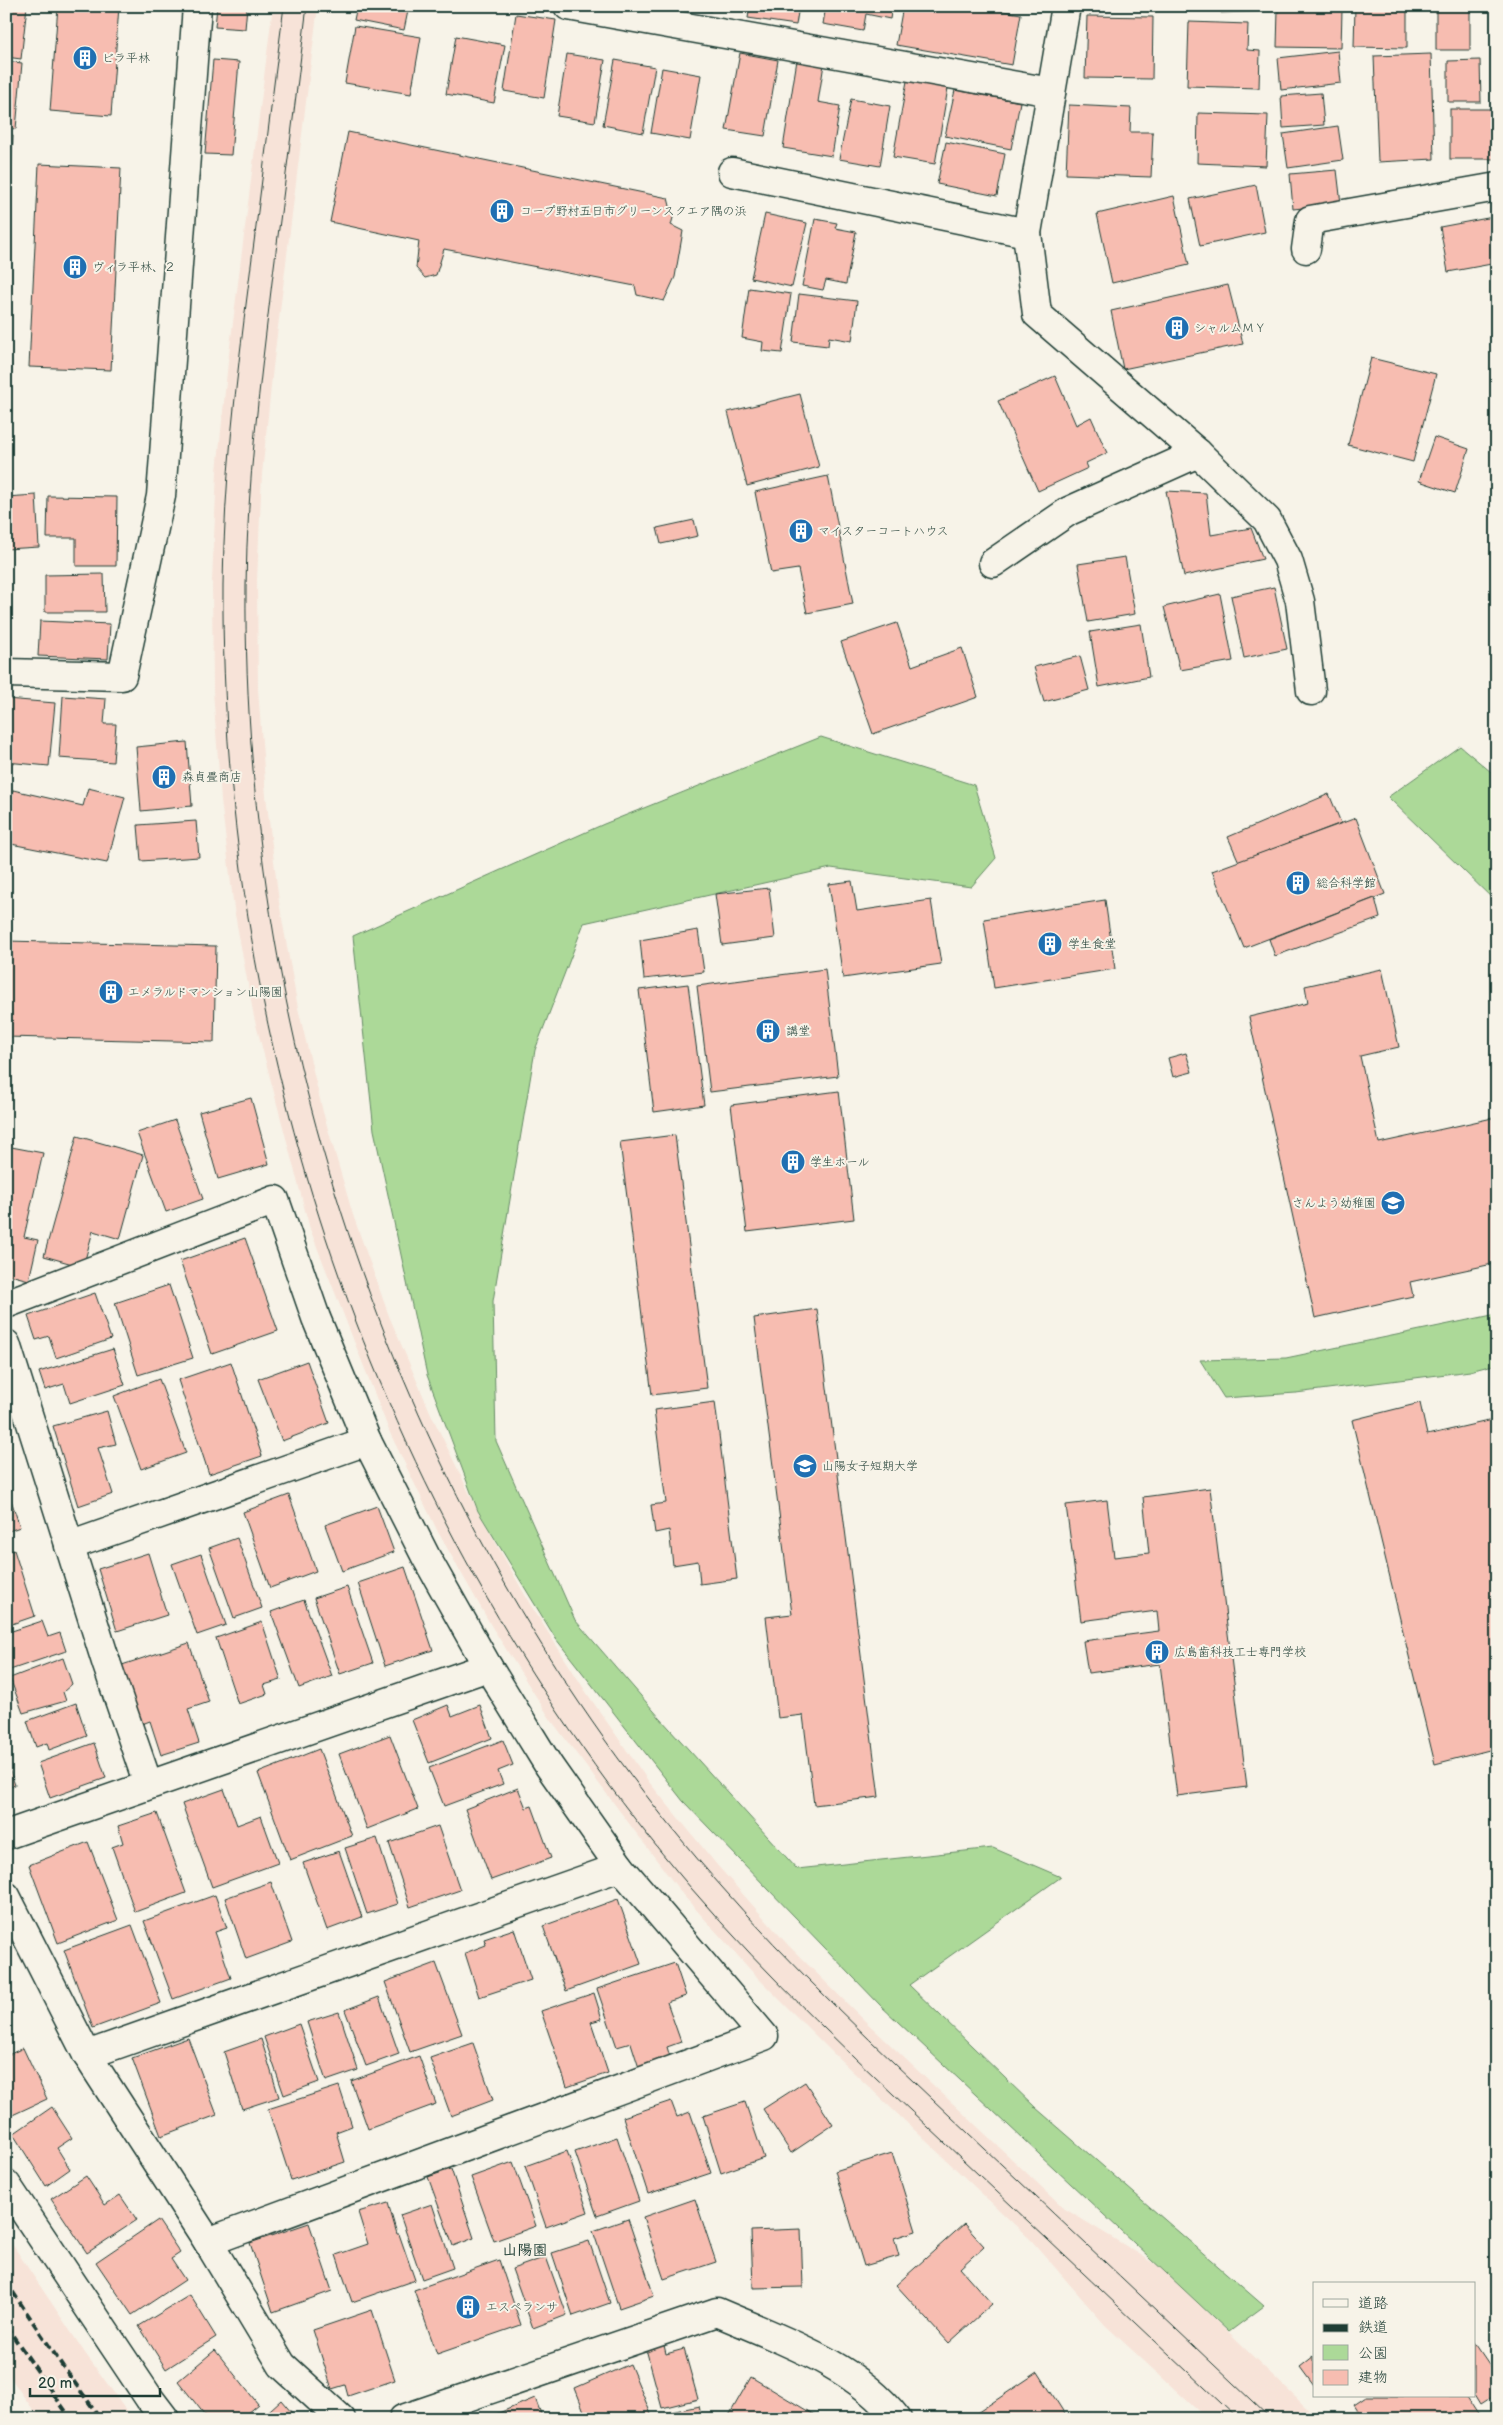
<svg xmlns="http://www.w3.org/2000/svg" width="1503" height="2425" viewBox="0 0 1503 2425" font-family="'Balsamiq Sans','Klee One',sans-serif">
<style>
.built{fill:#f7e3d8}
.green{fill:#acd998;stroke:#668b66}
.building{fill:#f7bdb1;stroke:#1f3d34}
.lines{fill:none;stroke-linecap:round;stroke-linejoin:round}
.minor-casing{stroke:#1f3d34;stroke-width:31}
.minor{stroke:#f7f3e8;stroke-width:28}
.tram{stroke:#1f3d34;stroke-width:1}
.rail{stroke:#1f3d34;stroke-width:4;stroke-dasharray:8 4;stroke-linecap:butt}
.labels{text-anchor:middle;stroke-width:4;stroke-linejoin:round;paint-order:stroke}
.poi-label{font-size:12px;fill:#1f3d34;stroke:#f7f3e8;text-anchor:start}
.quarter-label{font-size:15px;font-weight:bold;fill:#1f3d34;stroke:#f7f3e8}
</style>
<rect width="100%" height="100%" fill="#f7f3e8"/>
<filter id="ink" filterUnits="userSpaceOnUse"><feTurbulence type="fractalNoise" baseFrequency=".02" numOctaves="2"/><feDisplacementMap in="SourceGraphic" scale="10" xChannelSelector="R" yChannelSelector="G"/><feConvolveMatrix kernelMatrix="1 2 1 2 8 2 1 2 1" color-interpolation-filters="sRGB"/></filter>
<g filter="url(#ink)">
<g class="built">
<path d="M273 6H318L273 367 262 474 257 581 258 689 266 796 279 902 298 1008 323 1112 353 1215 389 1316 431 1414 478 1511 530 1604 588 1695 649 1782 717 1865 788 1945 864 2020 1065 2209 1159 2266 1318 2419H1207L1105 2325 1032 2241 833 2053 756 1976 683 1895 551 1720 492 1627 438 1532 390 1433 310 1229 254 1017 234 909 221 800 213 691 212 581 217 471 228 362Z"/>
<path d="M6 2235 85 2353 133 2419H40L24 2397 6 2371Z"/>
</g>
<g class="green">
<path d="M821 737 974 785 996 858 971 887 831 868 584 923 535 1050 493 1301 496 1441 575 1620 660 1718 797 1869 993 1848 1061 1877 909 1985 1036 2108 1264 2306 1229 2332 881 2006 683 1801 556 1639 478 1511 427 1375 374 1130 353 936 604 824Z"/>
<path d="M1460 746 1497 777V903L1388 797Z"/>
<path d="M1497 1314V1364L1470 1371 1296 1393 1224 1398 1200 1360 1286 1358Z"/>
</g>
<g class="building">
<path d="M6 6H27L21 59 6 57Z"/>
<path d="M58 6H119L111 116 50 111Z"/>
<path d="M217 6H247L245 29 215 27Z"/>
<path d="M357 6H409L404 30 354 20Z"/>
<path d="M681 6H712L711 11Z"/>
<path d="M750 6H799L796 25 748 18Z"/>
<path d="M826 6H892L890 19 866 14 863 31 823 24Z"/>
<path d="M903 6H974L1021 14 1012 65 896 45Z"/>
<rect x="1176" y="6" width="38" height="3"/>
<path d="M1221 6H1271V11L1221 13Z"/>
<path d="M1355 6H1407V48L1354 47Z"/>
<rect x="1436" y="7" width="34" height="43"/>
<path d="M1278 10H1342L1341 48 1277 47Z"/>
<path d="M516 14 556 20 544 98 504 91Z"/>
<path d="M1087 16 1153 17 1152 79 1085 78Z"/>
<path d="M1189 22 1248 24 1247 50 1260 51 1259 88 1187 86Z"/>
<path d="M355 26 421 37 411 94 345 83Z"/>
<path d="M456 36 505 45 494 103 446 94Z"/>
<path d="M1338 51 1341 83 1281 90 1278 58Z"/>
<path d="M740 53 778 60 765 136 726 130Z"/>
<path d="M567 54 605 60 595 122 557 116Z"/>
<path d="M1431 54 1434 159 1378 162 1374 56Z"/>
<path d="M213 60 239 62 231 155 205 154Z"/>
<path d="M615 60 655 67 643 133 603 125Z"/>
<path d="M797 60 824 64 818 102 840 106 832 156 783 148Z"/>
<path d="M1480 60 1481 102H1448V61Z"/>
<path d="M6 61 22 63 16 129 6 128Z"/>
<path d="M662 68 701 75 690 140 651 133Z"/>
<path d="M907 81 948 88 935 164 893 157Z"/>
<path d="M955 90 1020 102 1011 149 945 136Z"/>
<path d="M1321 93 1324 125 1283 128 1281 96Z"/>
<path d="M851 99 890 106 880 166 839 159Z"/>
<path d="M1069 105 1131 108 1130 132H1153L1151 177 1066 174Z"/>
<rect x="1450" y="109" width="47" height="50"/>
<path d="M1198 113 1268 115 1266 166 1197 163Z"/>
<path d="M1338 126 1343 160 1288 168 1283 134Z"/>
<path d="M348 132 668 198 673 218 671 225 683 231 675 277 664 301 637 295 635 286 444 249 436 275 425 278 416 268 419 241 330 222Z"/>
<path d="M6 134 13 135 11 178H6Z"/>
<path d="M946 142 1005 154 997 196 937 184Z"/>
<path d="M39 164 121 168 111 370 29 367Z"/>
<path d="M1337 170 1341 204 1293 209 1290 174Z"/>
<path d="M6 183H8L6 213Z"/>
<path d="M1256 185 1265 232 1200 246 1190 199Z"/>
<path d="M1174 196 1189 265 1112 283 1097 214Z"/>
<path d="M765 214 807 223 792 287 751 278Z"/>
<path d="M1493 217 1497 241V263L1448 272 1440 227Z"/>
<path d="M815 219 837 223 835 228 856 232 846 284 826 280 823 290 802 286Z"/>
<path d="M1228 285 1243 344 1123 369 1111 311Z"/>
<path d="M749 288 791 294 782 353 762 351 763 342 742 338Z"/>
<path d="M799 294 857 301 852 341 829 337 828 346 793 342Z"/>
<path d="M1371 358 1436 374 1413 462 1348 445Z"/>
<path d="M1055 376 1076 425 1091 417 1107 453 1086 463 1088 468 1038 491 998 401Z"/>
<path d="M800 394 819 467 747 486 728 412Z"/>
<path d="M1434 437 1469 449 1455 493 1419 481Z"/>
<path d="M828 476 853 604 807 613 798 569 771 573 755 492Z"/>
<path d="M1166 491 1206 493 1211 535 1251 528 1263 559 1184 576Z"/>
<path d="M36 495 39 547 6 549V497Z"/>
<path d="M48 496 117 497 116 566H76V538H47Z"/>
<path d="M694 520 698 536 661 544 657 528Z"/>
<path d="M1125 557 1135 614 1088 622 1078 564Z"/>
<path d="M104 574 105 612H45V575Z"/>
<path d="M1274 587 1287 649 1244 658 1231 596Z"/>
<path d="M1220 594 1233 661 1180 670 1164 607Z"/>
<path d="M40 621 110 624 108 659 38 656Z"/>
<path d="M897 623 912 666 962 648 978 697 873 734 841 642Z"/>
<path d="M1141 624 1149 677 1099 687 1090 632Z"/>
<path d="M1080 656 1089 690 1044 702 1034 667Z"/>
<path d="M63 696 106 699 104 724H116L113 762 59 758Z"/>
<path d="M6 699 55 703 49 766 6 762Z"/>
<path d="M187 742 192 806 141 811 136 747Z"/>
<path d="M88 788 125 797 107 863 6 843V811L13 790 83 806Z"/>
<path d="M1329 794 1341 823 1239 862 1228 837Z"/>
<path d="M1356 818 1385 894 1244 948 1212 871Z"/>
<path d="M196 821 199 857 141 861 138 825Z"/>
<path d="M852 881 857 911 931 900 941 964 843 978 829 884Z"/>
<path d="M769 888 775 938 722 945 715 894Z"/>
<path d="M1375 898 1380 918 1275 956 1269 939Z"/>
<path d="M1105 900 1115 969 994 988 984 919Z"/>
<path d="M698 930 704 972 644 979 640 940Z"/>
<path d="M6 941 216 946 214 1042 6 1037Z"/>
<path d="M825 969 838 1076 710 1092 697 986Z"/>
<path d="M1382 969 1399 1047 1360 1056 1379 1143 1497 1117V1263L1410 1282 1413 1296 1315 1318 1249 1017 1308 1003 1305 986Z"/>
<path d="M688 984 704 1105 654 1112 639 990Z"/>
<path d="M1186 1053 1192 1072 1173 1077 1168 1058Z"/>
<path d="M839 1091 854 1219 747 1232 731 1105Z"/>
<path d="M251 1098 269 1164 218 1179 199 1112Z"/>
<path d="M175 1120 203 1199 166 1212 137 1133Z"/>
<path d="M675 1135 707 1388 652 1395 620 1142Z"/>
<path d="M77 1136 143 1155 120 1239 93 1231 83 1267 44 1256Z"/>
<path d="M6 1146 43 1153 24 1237 38 1240 29 1280 6 1274Z"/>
<path d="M245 1238 278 1331 212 1354 180 1261Z"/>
<path d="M169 1285 193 1358 138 1375 115 1303Z"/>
<path d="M95 1293 111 1339 56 1358 49 1336 36 1340 28 1316Z"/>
<path d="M817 1309 879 1797 814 1805 803 1715 778 1718 766 1617 792 1614 754 1318Z"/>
<path d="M113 1349 125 1385 70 1403 64 1384 45 1390 39 1372Z"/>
<path d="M307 1361 329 1423 282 1441 258 1379Z"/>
<path d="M231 1362 262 1456 209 1474 178 1380Z"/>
<path d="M159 1379 186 1453 141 1469 114 1396Z"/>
<path d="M715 1402 737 1579 700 1584 698 1561 673 1565 669 1530 655 1533 651 1505 666 1503 654 1410Z"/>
<path d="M1420 1403 1427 1435 1497 1419V1748L1435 1764 1352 1420Z"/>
<path d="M107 1411 116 1444 98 1448 113 1494 78 1506 53 1426Z"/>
<path d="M6 1485 20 1527 6 1532Z"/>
<path d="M1210 1488 1247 1787 1177 1796 1160 1664 1088 1673 1083 1641 1159 1631 1157 1611 1081 1621 1066 1505 1107 1500 1114 1557 1149 1553 1143 1497Z"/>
<path d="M289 1495 316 1571 270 1588 243 1512Z"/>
<path d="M377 1506 394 1552 342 1571 325 1525Z"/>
<path d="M237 1538 262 1608 234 1618 209 1548Z"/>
<path d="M14 1550 35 1616 6 1626V1552Z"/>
<path d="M148 1553 167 1615 117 1631 98 1569Z"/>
<path d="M201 1554 226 1625 197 1635 172 1564Z"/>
<path d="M405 1567 433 1650 385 1666 358 1583Z"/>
<path d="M347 1587 373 1663 340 1674 314 1598Z"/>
<path d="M304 1600 332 1676 299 1688 271 1612Z"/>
<path d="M42 1621 48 1637 60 1633 66 1651 7 1671 6 1633Z"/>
<path d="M262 1622 281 1680 264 1685 267 1694 238 1704 216 1638Z"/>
<path d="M189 1643 209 1702 188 1709 199 1743 161 1755 150 1721 142 1724 122 1665Z"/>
<path d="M63 1658 72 1684 63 1692 66 1701 23 1713 10 1678Z"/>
<path d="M76 1703 87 1736 49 1750 47 1743 36 1747 27 1721Z"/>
<path d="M448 1705 452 1716 480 1705 492 1738 429 1763 412 1720Z"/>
<path d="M390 1735 418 1809 367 1829 339 1754Z"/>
<path d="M503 1740 513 1765 498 1771 503 1784 444 1806 429 1768Z"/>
<path d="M94 1743 106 1778 50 1798 38 1763Z"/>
<path d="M319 1749 352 1836 290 1860 258 1773Z"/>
<path d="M6 1760 15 1785 6 1788Z"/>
<path d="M518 1788 526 1808 532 1806 551 1858 491 1880 465 1809Z"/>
<path d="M224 1789 237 1825 261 1816 278 1863 212 1887 182 1804Z"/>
<path d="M157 1813 186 1893 135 1912 112 1847 123 1843 118 1826Z"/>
<path d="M438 1826 460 1890 410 1907 389 1843Z"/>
<path d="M377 1838 398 1904 367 1914 345 1848Z"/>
<path d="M88 1842 118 1920 58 1943 29 1865Z"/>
<path d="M339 1851 362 1917 327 1930 303 1863Z"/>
<path d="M271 1882 292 1942 246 1959 225 1898Z"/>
<path d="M215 1895 227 1928 215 1932 231 1978 173 1999 144 1921Z"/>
<path d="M618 1899 641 1964 566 1991 543 1926Z"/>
<path d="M132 1925 161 2003 93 2028 64 1950Z"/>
<path d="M514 1929 531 1980 479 1997 465 1953 486 1945 484 1939Z"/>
<path d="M436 1963 462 2034 410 2052 385 1982Z"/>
<path d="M675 1963 686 1996 667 2002 681 2042 667 2047 670 2057 639 2068 631 2043 617 2047 597 1989Z"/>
<path d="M594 1993 602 2019 591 2022 608 2073 567 2087 541 2011Z"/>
<path d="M379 1997 399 2054 366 2066 345 2010Z"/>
<path d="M339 2012 358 2070 326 2081 307 2022Z"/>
<path d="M299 2024 319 2082 284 2095 264 2037Z"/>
<path d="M188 2038 217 2115 161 2136 132 2058Z"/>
<path d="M261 2039 279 2097 242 2109 224 2052Z"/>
<path d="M473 2043 493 2100 451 2116 430 2058Z"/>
<path d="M23 2048 47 2099 6 2118V2056Z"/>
<path d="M419 2056 436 2104 368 2129 351 2081Z"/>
<path d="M805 2082 833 2125 791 2153 763 2109Z"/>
<path d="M339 2086 352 2126 336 2132 345 2162 291 2180 268 2109Z"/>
<path d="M671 2101 677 2117 690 2112 711 2173 648 2194 623 2117Z"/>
<path d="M745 2102 764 2158 721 2173 703 2116Z"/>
<path d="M52 2107 72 2138 57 2148 70 2169 46 2186 13 2134Z"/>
<path d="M617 2137 639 2201 597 2216 575 2152Z"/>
<path d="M567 2151 588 2212 546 2227 525 2166Z"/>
<path d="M892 2153 916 2231 894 2238 899 2256 864 2266 835 2171Z"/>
<path d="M513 2162 536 2226 494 2241 471 2177Z"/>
<path d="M451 2169 474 2238 453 2246 428 2177Z"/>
<path d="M86 2176 105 2205 120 2195 137 2220 87 2253 51 2199Z"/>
<path d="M695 2199 716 2262 664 2279 643 2217Z"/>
<path d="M388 2203 397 2234H399L415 2280 352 2302 336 2255 368 2244 358 2212Z"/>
<path d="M432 2204 453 2268 422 2279 400 2215Z"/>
<path d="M628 2219 654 2296 619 2308 593 2231Z"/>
<path d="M158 2220 180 2253 171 2259 185 2280 132 2315 96 2262Z"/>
<path d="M309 2223 332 2291 273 2312 250 2243Z"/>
<path d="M964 2224 984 2246 960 2268 992 2304 949 2343 896 2285Z"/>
<path d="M801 2229 803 2287 753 2288 751 2231Z"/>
<path d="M589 2241 610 2303 573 2316 552 2253Z"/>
<path d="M546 2257 567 2315 533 2328 512 2269Z"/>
<path d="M499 2260 521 2325 437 2354 414 2290Z"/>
<path d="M190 2295 216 2337 166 2369 139 2326Z"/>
<path d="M372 2310 395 2380 348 2396 345 2385 332 2389 313 2330Z"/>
<path d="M1474 2343 1497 2377V2393L1480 2404 1474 2394Z"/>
<path d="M664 2345 666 2354 684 2349 698 2399 662 2408 646 2349Z"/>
<path d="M215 2350 258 2404 240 2419H208L178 2381Z"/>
<path d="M1314 2356V2386L1300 2367Z"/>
<path d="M630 2364 653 2419H587L575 2388Z"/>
<path d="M1038 2372 1068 2419H968Z"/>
<path d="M751 2377 821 2419H727Z"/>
<path d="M1366 2396H1466L1481 2419H1364L1354 2404Z"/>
<path d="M535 2398 543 2419H496L494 2415Z"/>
<path d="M281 2400 297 2419H260Z"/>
<path d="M699 2406 702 2419H667L666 2413Z"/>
</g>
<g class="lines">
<defs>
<g id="minor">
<path d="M568 6 1051 92"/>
<path d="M1066 6 1027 233 1037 314 1198 453 1267 520 1288 560 1300 601 1311 691"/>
<path d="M732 172 1027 233"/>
<path d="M1306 249 1310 220 1497 187"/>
<path d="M993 563 1069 511 1198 453"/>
<path d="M6 673 122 676 161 496 197 6"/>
<path d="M6 1304 275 1200 316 1318 367 1441 426 1557 488 1667 549 1766 620 1867 764 2036 208 2242"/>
<path d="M6 1344 107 1665 148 1784"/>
<path d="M69 1546 367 1441"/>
<path d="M6 1835 488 1667"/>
<path d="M6 1896 87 2055 208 2242 282 2365 341 2419"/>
<path d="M87 2055 620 1867"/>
<path d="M6 2184 149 2398 165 2419"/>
<path d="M403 2419 717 2312C779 2339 855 2364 897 2419"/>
</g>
</defs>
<use href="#minor" class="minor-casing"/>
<use href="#minor" class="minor"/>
<g class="tram">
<path d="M284 6C272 98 261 190 249 281 236 382 224 483 223 585 220 1059 382 1526 691 1888 769 1979 858 2061 945 2143 1043 2235 1140 2327 1238 2419"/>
<path d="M307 6C296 98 284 190 272 282 260 383 247 484 246 586 242 1053 405 1523 713 1877 792 1968 880 2050 968 2133 1069 2228 1170 2323 1271 2419"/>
</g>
<g class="rail">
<path d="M6 2282 64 2368 101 2419"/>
<path d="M6 2326 71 2419"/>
</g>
</g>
</g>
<defs>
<symbol id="building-disc" viewBox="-11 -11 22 22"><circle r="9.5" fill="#1f6fb2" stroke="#f7f3e8"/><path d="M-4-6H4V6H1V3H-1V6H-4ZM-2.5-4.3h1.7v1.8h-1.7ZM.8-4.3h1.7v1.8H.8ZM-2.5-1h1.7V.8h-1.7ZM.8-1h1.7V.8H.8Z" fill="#fff"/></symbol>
<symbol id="school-disc" viewBox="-11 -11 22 22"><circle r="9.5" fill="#1f6fb2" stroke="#f7f3e8"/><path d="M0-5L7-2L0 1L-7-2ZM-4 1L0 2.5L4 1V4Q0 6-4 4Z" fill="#fff"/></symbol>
<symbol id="university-disc" viewBox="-11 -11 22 22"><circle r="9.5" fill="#1f6fb2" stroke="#f7f3e8"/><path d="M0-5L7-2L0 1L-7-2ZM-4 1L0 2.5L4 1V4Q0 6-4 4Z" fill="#fff"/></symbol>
</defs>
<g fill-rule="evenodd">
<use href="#building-disc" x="71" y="44" width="28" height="28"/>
<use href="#building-disc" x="488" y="197" width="28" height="28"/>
<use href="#building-disc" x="61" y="253" width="28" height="28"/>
<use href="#building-disc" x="1163" y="314" width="28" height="28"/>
<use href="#building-disc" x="787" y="517" width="28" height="28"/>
<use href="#building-disc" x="150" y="763" width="28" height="28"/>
<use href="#building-disc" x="1284" y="869" width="28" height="28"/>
<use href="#building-disc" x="1036" y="930" width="28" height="28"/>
<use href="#building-disc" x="97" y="978" width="28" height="28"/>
<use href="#building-disc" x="754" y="1017" width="28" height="28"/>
<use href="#building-disc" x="779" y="1148" width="28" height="28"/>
<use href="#school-disc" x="1379" y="1189" width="28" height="28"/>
<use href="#university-disc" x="791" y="1452" width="28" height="28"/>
<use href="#building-disc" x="1143" y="1638" width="28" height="28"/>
<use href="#building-disc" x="454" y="2293" width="28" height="28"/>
</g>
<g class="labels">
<g class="poi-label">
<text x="102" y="62">ビラ平林</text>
<text x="520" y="215">コープ野村五日市グリーンスクエア隅の浜</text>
<text x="92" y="271">ヴィラ平林、２</text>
<text x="1194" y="332">シャルムＭＹ</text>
<text x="818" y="535">マイスターコートハウス</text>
<text x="182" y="781">森貞畳商店</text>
<text x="1316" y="887">総合科学館</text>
<text x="1068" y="948">学生食堂</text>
<text x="128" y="996">エメラルドマンション山陽園</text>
<text x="786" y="1035">講堂</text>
<text x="810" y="1166">学生ホール</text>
<text x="1376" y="1207" text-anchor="end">さんよう幼稚園</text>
<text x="822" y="1470">山陽女子短期大学</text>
<text x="1174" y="1656">広島歯科技工士専門学校</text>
<text x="486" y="2311">エスペランサ</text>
</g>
<g class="quarter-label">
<text x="525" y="2255">山陽園</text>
</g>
</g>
<rect width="1503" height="2425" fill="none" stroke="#f7f3e8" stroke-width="25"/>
<rect x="12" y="12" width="1478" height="2400" fill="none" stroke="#1f3d34" stroke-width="2" filter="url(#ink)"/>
<rect x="1313" y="2282" width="162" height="115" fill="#f7f3e8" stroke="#a1aaa0"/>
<rect x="1323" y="2299" width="25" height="8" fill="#f7f3e8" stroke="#a1aaa0"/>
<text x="1358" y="2308" font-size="15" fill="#1f3d34">道路</text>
<rect x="1323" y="2324" width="25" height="8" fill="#1f3d34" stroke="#a1aaa0"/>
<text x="1358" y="2332" font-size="15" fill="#1f3d34">鉄道</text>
<rect x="1323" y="2345" width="25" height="15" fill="#acd998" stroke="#a1aaa0"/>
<text x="1358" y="2358" font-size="15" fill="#1f3d34">公園</text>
<rect x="1323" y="2370" width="25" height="15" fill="#f7bdb1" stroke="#a1aaa0"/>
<text x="1358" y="2382" font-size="15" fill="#1f3d34">建物</text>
<path d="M30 2388v8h130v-8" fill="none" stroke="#1f3d34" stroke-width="2.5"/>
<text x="38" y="2388" font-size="15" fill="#1f3d34" stroke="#f7f3e8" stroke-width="4" paint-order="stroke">20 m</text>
</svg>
